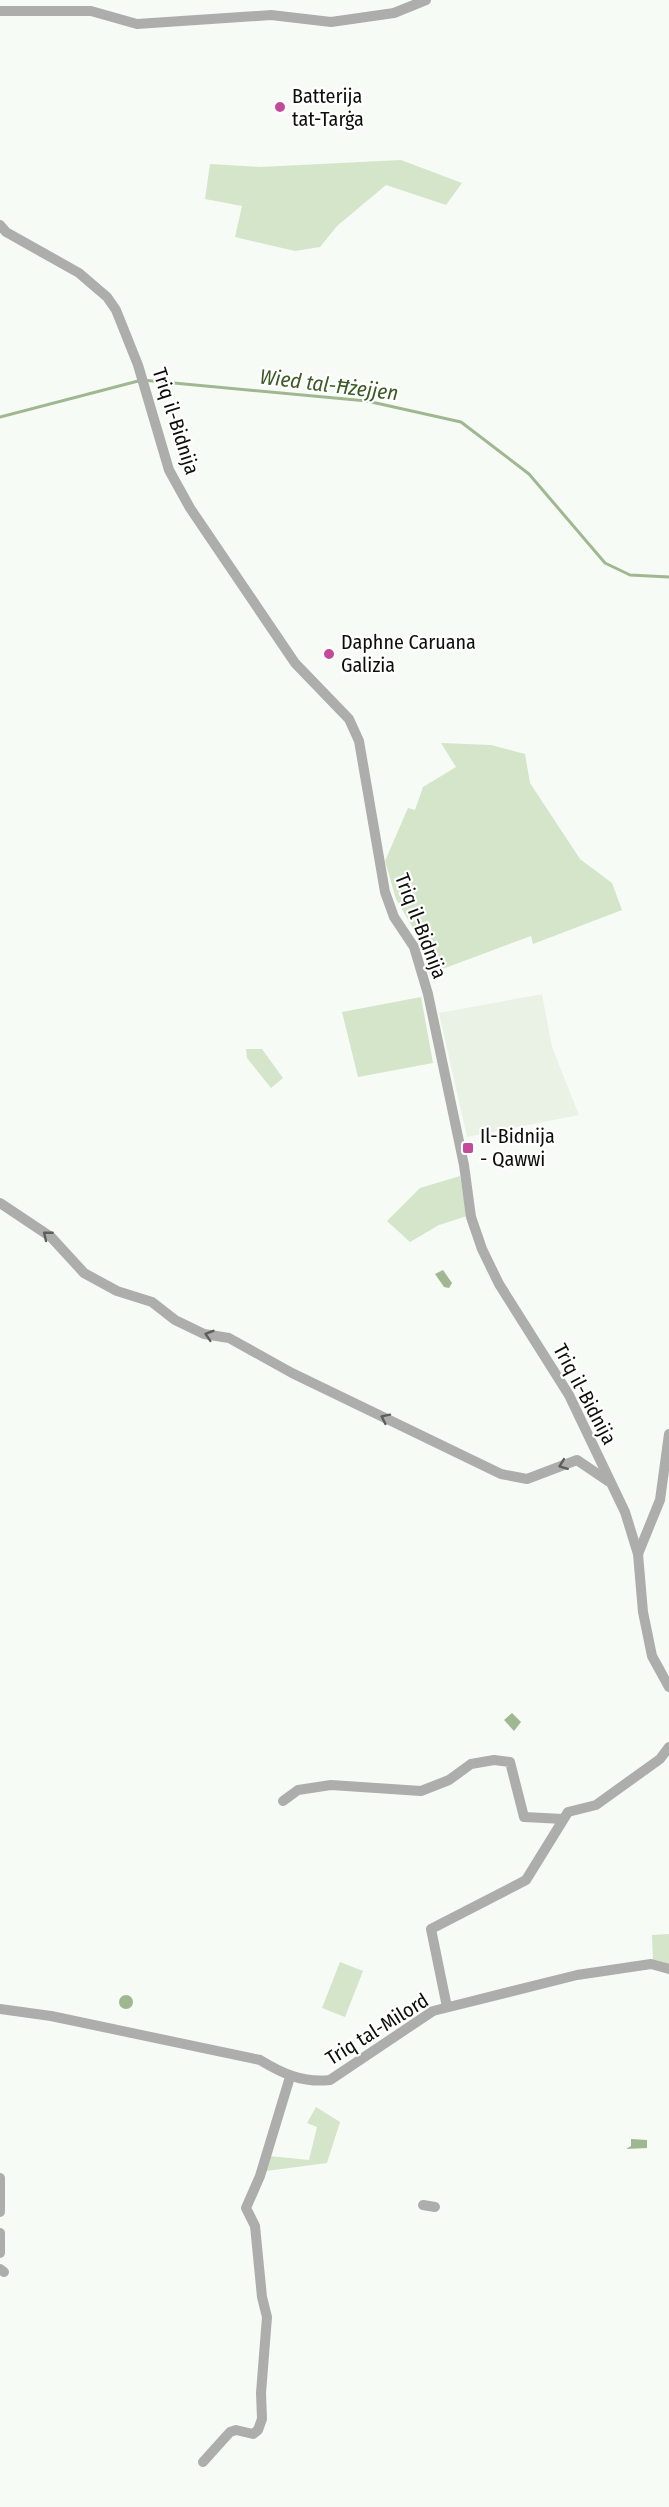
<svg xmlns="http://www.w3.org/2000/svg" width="669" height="2507" viewBox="0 0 669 2507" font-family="'Fira Sans Condensed',sans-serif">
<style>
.built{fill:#eaf2e5}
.green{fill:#d4e5c9}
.water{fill:#a0b891}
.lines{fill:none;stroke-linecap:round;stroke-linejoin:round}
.stream{stroke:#a0b891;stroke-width:3}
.minor{stroke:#adaeac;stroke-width:10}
.oneway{stroke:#5e5e5c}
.poi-dot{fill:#c5499a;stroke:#fff;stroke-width:2}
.labels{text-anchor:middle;stroke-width:4.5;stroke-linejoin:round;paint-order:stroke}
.poi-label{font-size:20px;fill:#0e0f0d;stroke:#fff;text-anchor:start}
.street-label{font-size:20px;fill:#0e0f0d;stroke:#fff}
.water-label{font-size:21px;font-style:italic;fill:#3b5b24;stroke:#fff}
</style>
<rect width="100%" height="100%" fill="#f7fbf5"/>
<path class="built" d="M542 994 552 1047 579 1115 467 1137 439 1013Z"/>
<g class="green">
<path d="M401 160 462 183 446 205 386 185 337 226 320 247 295 251 235 237 242 206 205 199 210 164 260 167Z"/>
<path d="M441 743 491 745 525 754 530 783 580 859 612 883 622 910 533 944 531 936 429 974 428 954 396 899 385 861 408 808 415 810 423 787 456 767Z"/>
<path d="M421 997 433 1063 358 1077 342 1012Z"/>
<path d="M246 1049H262L283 1078 271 1088 247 1058Z"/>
<path d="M460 1176 467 1216 439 1225 410 1242 387 1221 420 1188Z"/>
<path d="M669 1934V1965L653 1961 652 1935Z"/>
<path d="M340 1962 363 1971 345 2017 322 2008Z"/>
<path d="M316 2107 340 2122 327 2163 266 2171 269 2156 309 2160 317 2127 307 2123Z"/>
</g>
<g class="water">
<path d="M443 1270 452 1283 449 1288 444 1287 435 1274Z"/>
<path d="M512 1713 521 1722 514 1731 504 1720Z"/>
<circle cx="126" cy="2002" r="7"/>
<path d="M631 2139 647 2140V2148L626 2149 631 2146Z"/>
</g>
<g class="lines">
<path class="stream" d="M0 417 142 380 367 401 461 422 529 474 605 563 630 575 669 577"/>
<g class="minor">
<path d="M0 11H91L137 24 271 15 331 22 394 13 426 0"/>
<path d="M0 225 6 232 79 273 107 297 116 310 138 365 169 470 190 508 295 663 349 719 359 741 385 892 394 917 414 947 428 994 464 1165 471 1217 482 1249 499 1284 569 1395 625 1512 638 1554 643 1612 652 1656 669 1687"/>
<path d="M0 1203 51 1237 84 1273 117 1291 152 1302 175 1320 204 1334 229 1338 292 1373 501 1474 527 1479 577 1460 608 1481"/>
<path d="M638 1554 660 1500 669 1434"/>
<path d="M283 1801 298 1790 331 1785 421 1791 449 1780 471 1764 494 1760 510 1762 524 1817 563 1819"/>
<path d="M447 2007 431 1929 526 1880 568 1812 596 1805 660 1759 669 1747"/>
<path d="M0 2009 51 2016 260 2060C283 2074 303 2083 330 2080L433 2011 577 1975 651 1964 669 1969"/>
<path d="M0 2178V2212"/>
<path d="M423 2205 435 2207"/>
<path d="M0 2233V2253"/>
<path d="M0 2269 4 2272"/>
<path d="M203 2462 230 2432 236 2430 253 2434 258 2430 262 2419 261 2393 267 2317 262 2297 255 2226 246 2208 260 2176 290 2077"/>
</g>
</g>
<defs><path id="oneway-chevron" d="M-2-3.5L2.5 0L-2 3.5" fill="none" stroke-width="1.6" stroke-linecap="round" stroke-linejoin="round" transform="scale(1.5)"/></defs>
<g class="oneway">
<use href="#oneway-chevron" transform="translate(47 1235) rotate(-141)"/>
<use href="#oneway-chevron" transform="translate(209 1335) rotate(-163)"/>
<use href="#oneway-chevron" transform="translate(385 1418) rotate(-154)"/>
<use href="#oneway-chevron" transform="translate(563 1465) rotate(159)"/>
</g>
<g class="poi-dot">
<circle cx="280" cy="107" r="6"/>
<circle cx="329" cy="654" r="6"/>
<rect x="462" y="1142" width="12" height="12" rx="3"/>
</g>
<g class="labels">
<g class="poi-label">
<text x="292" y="103">Batterija<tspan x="292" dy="23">tat-Tarġa</tspan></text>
<text x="341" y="649">Daphne Caruana<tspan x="341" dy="23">Galizia</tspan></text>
<text x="480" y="1143">Il-Bidnija<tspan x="480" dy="23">- Qawwi</tspan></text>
</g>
<g class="street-label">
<text transform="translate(176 421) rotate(72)" y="7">Triq il-Bidnija</text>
<text transform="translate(421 926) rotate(69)" y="7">Triq il-Bidnija</text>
<text transform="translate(585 1394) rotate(62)" y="7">Triq il-Bidnija</text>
<text transform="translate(377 2029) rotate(-32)" y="7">Triq tal-Milord</text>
</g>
<g class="water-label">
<text transform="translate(329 385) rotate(7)" y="7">Wied tal-Ħżejjen</text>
</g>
</g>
</svg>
